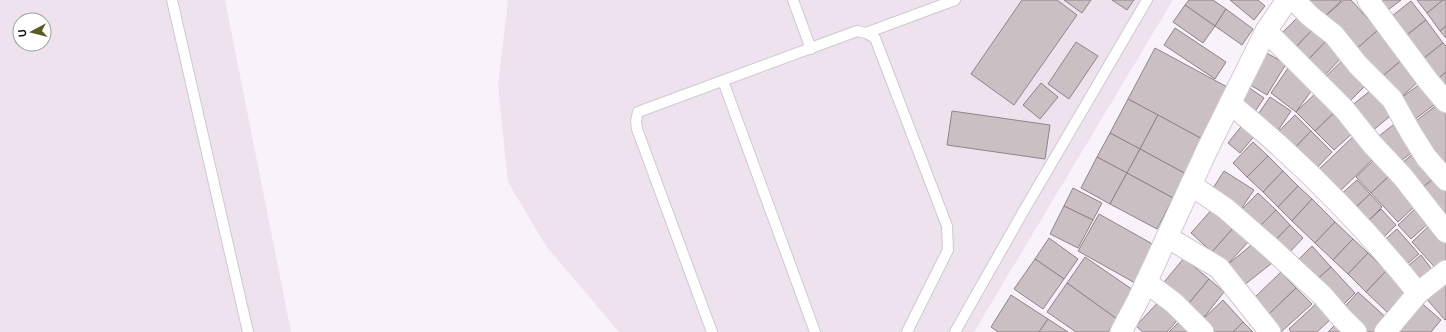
<svg xmlns="http://www.w3.org/2000/svg" width="1446" height="332" viewBox="0 0 1446 332" font-family="Figtree,sans-serif">
<style>
.built{fill:#eee2ee;fill-rule:evenodd}
.building{fill:#cac0c4;stroke:#8e8488}
.lines{fill:none;stroke-linecap:round;stroke-linejoin:round}
.service-casing{stroke:#cec8cf;stroke-width:12}
.minor-casing{stroke:#cec8cf;stroke-width:23}
.service{stroke:#fff;stroke-width:10}
.minor{stroke:#fff;stroke-width:21}
</style>
<rect width="100%" height="100%" fill="#f9f2fa"/>
<g class="built">
<path d="M0 0H225L291 332H0ZM20 20H44V44H20Z"/>
<path d="M508 0H1173L974 332H619L546 246 508 182 498 86Z"/>
</g>
<g class="building">
<path d="M1022 0H1057L1077 15 1014 105 971 74Z"/>
<path d="M1064 0H1091L1082 13Z"/>
<path d="M1112 0H1134L1127 10Z"/>
<path d="M1189 0H1213L1226 9 1215 26 1185 5Z"/>
<path d="M1230 0H1258L1265 6 1254 20Z"/>
<path d="M1306 0H1342L1323 18Z"/>
<path d="M1344 0H1351L1378 30 1353 52 1323 18Z"/>
<path d="M1375 0H1401L1384 13Z"/>
<path d="M1417 0H1443L1427 13Z"/>
<path d="M1443 0H1446V26L1440 31 1427 13Z"/>
<path d="M1411 1 1426 20 1402 39 1387 20Z"/>
<path d="M1185 5 1215 26 1203 43 1173 22Z"/>
<path d="M1226 9 1253 29 1242 45 1215 26Z"/>
<path d="M1300 15 1314 28 1293 50 1279 36Z"/>
<path d="M1426 20 1443 43 1419 62 1402 39Z"/>
<path d="M1446 26V38L1440 31Z"/>
<path d="M1175 28 1226 62 1215 79 1164 45Z"/>
<path d="M1314 28 1327 40 1306 62 1293 50Z"/>
<path d="M1378 30 1403 59 1378 80 1353 52Z"/>
<path d="M1327 40 1343 56 1322 78 1306 62Z"/>
<path d="M1076 42 1098 56 1069 99 1048 84Z"/>
<path d="M1443 43 1446 46V72L1434 82 1419 62Z"/>
<path d="M1155 48 1231 89 1204 140 1128 99Z"/>
<path d="M1265 52 1286 64 1267 95 1247 83Z"/>
<path d="M1346 57 1370 81 1346 105 1322 80Z"/>
<path d="M1403 59 1421 79 1397 101 1378 80Z"/>
<path d="M1288 68 1314 87 1296 112 1271 93Z"/>
<path d="M1446 72V97L1434 82Z"/>
<path d="M1424 81 1438 102 1411 122 1397 101Z"/>
<path d="M1041 83 1058 97 1040 119 1023 105Z"/>
<path d="M1248 87 1264 98 1254 113 1238 102Z"/>
<path d="M1375 87 1395 112 1371 132 1350 107Z"/>
<path d="M1318 91 1337 110 1315 131 1296 112Z"/>
<path d="M1270 97 1291 111 1275 135 1254 120Z"/>
<path d="M1128 99 1158 115 1140 149 1110 133Z"/>
<path d="M1441 102 1446 109V165L1409 126Z"/>
<path d="M1337 110 1356 130 1334 150 1315 131Z"/>
<path d="M952 111 1050 125 1045 159 947 145Z"/>
<path d="M1158 115 1204 140 1186 174 1140 149Z"/>
<path d="M1295 115 1311 131 1291 152 1275 135Z"/>
<path d="M1398 121 1418 148 1394 166 1374 140Z"/>
<path d="M1244 123 1257 133 1240 153 1228 143Z"/>
<path d="M1311 131 1332 152 1312 173 1291 152Z"/>
<path d="M1110 133 1140 149 1127 173 1097 157Z"/>
<path d="M1356 134 1376 156 1336 195 1315 173Z"/>
<path d="M1253 142 1268 156 1247 177 1233 163Z"/>
<path d="M1140 149 1186 174 1173 198 1127 173Z"/>
<path d="M1419 149 1439 174 1417 192 1397 167Z"/>
<path d="M1268 156 1283 171 1263 192 1247 177Z"/>
<path d="M1097 157 1127 173 1110 204 1081 188Z"/>
<path d="M1374 160 1389 176 1371 193 1356 177Z"/>
<path d="M1224 171 1254 190 1239 212 1210 193Z"/>
<path d="M1283 171 1298 186 1278 207 1263 192Z"/>
<path d="M1127 173 1173 198 1157 229 1110 204Z"/>
<path d="M1439 174 1446 183V229L1417 192Z"/>
<path d="M1389 176 1416 205 1398 222 1371 193Z"/>
<path d="M1357 180 1370 194 1351 212 1338 197Z"/>
<path d="M1298 186 1312 199 1292 221 1278 207Z"/>
<path d="M1073 188 1102 203 1093 220 1064 206Z"/>
<path d="M1258 193 1276 210 1257 229 1239 212Z"/>
<path d="M1370 194 1382 207 1364 225 1351 212Z"/>
<path d="M1312 199 1335 222 1315 243 1292 221Z"/>
<path d="M1064 206 1093 220 1078 248 1050 234Z"/>
<path d="M1418 206 1431 221 1411 239 1398 225Z"/>
<path d="M1214 207 1235 226 1212 252 1191 233Z"/>
<path d="M1381 209 1396 225 1381 240 1366 223Z"/>
<path d="M1276 210 1290 225 1272 244 1257 229Z"/>
<path d="M1099 214 1156 246 1135 283 1078 251Z"/>
<path d="M1335 222 1353 239 1333 260 1315 243Z"/>
<path d="M1432 223 1446 238V267L1440 273 1412 242Z"/>
<path d="M1290 225 1303 238 1285 257 1272 244Z"/>
<path d="M1235 226 1250 240 1226 266 1212 252Z"/>
<path d="M1397 229 1419 254 1402 268 1381 243Z"/>
<path d="M1049 238 1078 259 1064 279 1035 259Z"/>
<path d="M1353 239 1368 253 1348 274 1333 260Z"/>
<path d="M1255 242 1272 263 1243 286 1226 266Z"/>
<path d="M1312 246 1331 267 1314 282 1296 262Z"/>
<path d="M1368 253 1386 271 1366 292 1348 274Z"/>
<path d="M1421 255 1437 276 1419 290 1403 270Z"/>
<path d="M1085 257 1136 292 1117 319 1067 283Z"/>
<path d="M1184 258 1209 279 1185 308 1160 287Z"/>
<path d="M1035 259 1064 279 1043 309 1014 289Z"/>
<path d="M1331 267 1355 293 1339 309 1314 282Z"/>
<path d="M1386 271 1407 291 1387 312 1366 292Z"/>
<path d="M1281 272 1296 288 1267 316 1251 301Z"/>
<path d="M1446 278V319L1445 320 1425 297Z"/>
<path d="M1209 279 1224 292 1201 321 1185 308Z"/>
<path d="M1067 283 1117 319 1108 332H1076L1047 312Z"/>
<path d="M1296 288 1312 304 1281 332 1267 316Z"/>
<path d="M1358 292 1391 322 1382 332H1360L1339 313Z"/>
<path d="M1011 295 1048 319 1039 332H998L991 327Z"/>
<path d="M1163 297 1183 314 1167 332H1143L1136 326Z"/>
<path d="M1223 300 1243 322 1233 332H1211L1201 321Z"/>
<path d="M1418 300 1441 320 1431 332H1402L1395 326Z"/>
<path d="M1318 302 1333 317 1317 332H1291L1289 329Z"/>
<path d="M1184 317 1198 332H1169Z"/>
<path d="M1048 319 1068 332H1039Z"/>
<path d="M1340 320 1352 332H1328Z"/>
<path d="M1243 322 1253 332H1233Z"/>
</g>
<g class="lines">
<defs>
<g id="service">
<path d="M172 0 248 332"/>
<path d="M793 0 811 49"/>
<path d="M866 33 955 0"/>
<path d="M723 81 815 332"/>
<path d="M712 332 637 129 636 121 638 112 857 31 866 33 875 38 947 226 948 250 907 332"/>
<path d="M955 332 1023 212 1147 0"/>
</g>
<g id="minor">
<path d="M1294 0 1310 16 1334 35 1358 65 1392 99 1411 133 1426 157 1446 180"/>
<path d="M1368 0 1429 82 1446 102"/>
<path d="M1266 31 1344 109 1372 144 1403 177 1446 232"/>
<path d="M1230 103C1248 119 1267 134 1285 151 1333 195 1377 242 1418 293"/>
<path d="M1191 185 1225 208 1272 249 1323 296 1341 317 1356 332"/>
<path d="M1167 237 1219 268 1270 332"/>
<path d="M1146 282 1174 303 1203 332"/>
<path d="M1121 332 1138 300 1207 150 1266 31 1287 0"/>
<path d="M1385 332 1418 293 1446 271"/>
</g>
</defs>
<use href="#service" class="service-casing"/>
<use href="#minor" class="minor-casing"/>
<use href="#service" class="service"/>
<use href="#minor" class="minor"/>
</g>
<g transform="translate(32 32) rotate(263)"><circle r="19" fill="#ffffff" stroke="#a09fa0"/>
<path d="M0-3L7 15L0 10L-7 15Z" fill="#585a27"/>
<text y="-6" font-size="11" font-weight="bold" text-anchor="middle" fill="#110f11">U</text>
</g>
</svg>
